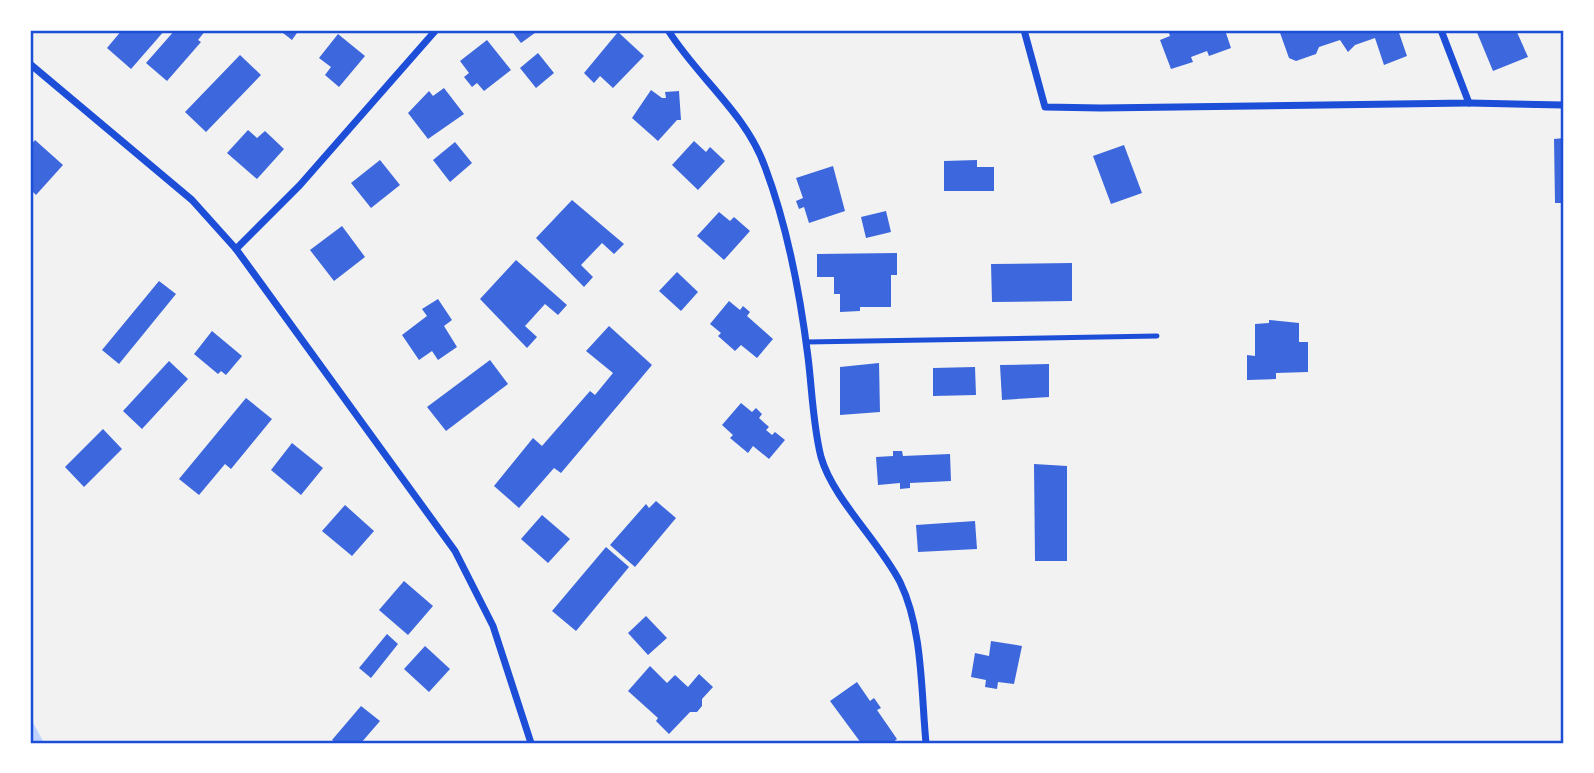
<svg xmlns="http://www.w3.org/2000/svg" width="1594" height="773" viewBox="0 0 1594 773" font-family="Jost,sans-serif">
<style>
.water{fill:#bfd3fe}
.building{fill:#3d67dc}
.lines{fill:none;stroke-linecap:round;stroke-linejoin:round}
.service{stroke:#1d4ed8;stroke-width:5}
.minor{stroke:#1d4ed8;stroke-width:7}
.neatline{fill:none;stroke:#1d4ed8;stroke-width:2.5}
</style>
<rect width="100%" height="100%" fill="#f2f2f2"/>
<path class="water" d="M30 717 44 743H30Z"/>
<g class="building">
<path d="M122 30H165L131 69 107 48Z"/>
<path d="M175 30H206L198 40 201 42 167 81 146 63Z"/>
<path d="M279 30H299L292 40Z"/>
<path d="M511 30H539L521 43Z"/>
<path d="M1168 30H1225L1231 48 1209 56 1207 51 1191 57 1193 62 1171 69 1160 40 1170 36Z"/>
<path d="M1279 30H1398L1407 56 1384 65 1375 38 1355 45 1348 52 1340 40 1319 47 1316 54 1296 61 1289 58Z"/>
<path d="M1476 30H1516L1528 57 1493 71Z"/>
<path d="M618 32 644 56 613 88 600 76 594 83 584 73Z"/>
<path d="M338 34 365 56 339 87 325 75 331 67 319 58Z"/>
<path d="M487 40 511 70 484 91 477 83 472 87 464 77 469 73 460 61Z"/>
<path d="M538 53 554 73 536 88 520 68Z"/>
<path d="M240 55 261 75 206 132 185 112Z"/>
<path d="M444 88 464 114 428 139 408 113 429 91 433 96Z"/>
<path d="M651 90 662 98H666L665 92 679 91 681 120H677L658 141 632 118Z"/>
<path d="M248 130 257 138 265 131 284 149 257 179 227 153Z"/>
<path d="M1564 138V203H1555L1554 139Z"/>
<path d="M35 140 63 165 36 195 30 189V146Z"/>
<path d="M694 141 706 152 710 147 725 161 698 190 672 165Z"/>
<path d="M455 142 472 163 450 182 433 160Z"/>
<path d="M1124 145 1142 193 1111 204 1093 156Z"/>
<path d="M380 160 400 185 371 208 351 183Z"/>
<path d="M977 160V167H994V191H944V161Z"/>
<path d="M833 166 845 211 809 223 804 207 799 209 796 201 803 198 796 178Z"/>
<path d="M572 200 624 244 614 254 602 243 581 265 593 277 584 287 536 238Z"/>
<path d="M886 211 891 232 866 238 861 217Z"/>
<path d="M719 212 730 221 734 217 750 231 724 260 697 236Z"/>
<path d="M342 226 365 257 334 281 310 250Z"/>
<path d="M897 253V275H891V307H860V311L840 312V294H834V277H817V254Z"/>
<path d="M516 260 567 305 558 315 545 304 525 326 537 337 527 348 480 299Z"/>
<path d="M1072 263V301L992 302 991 264Z"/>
<path d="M677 272 698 292 681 311 659 291Z"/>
<path d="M159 281 176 294 119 364 102 350Z"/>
<path d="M438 299 452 320 444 326 457 347 438 360 432 351 419 360 402 335 427 316 422 309Z"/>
<path d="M729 301 740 310 743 306 750 312 747 316 773 339 757 358 741 345 735 351 718 336 721 333 710 324Z"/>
<path d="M1269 320 1299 323V342H1308V372L1276 373V379L1247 380V355L1255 356V324L1269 323Z"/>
<path d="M609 326 652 365 561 473 554 468 519 508 494 486 533 438 542 446 590 391 595 395 613 373 586 351Z"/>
<path d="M212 331 242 356 226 375 221 371 218 374 194 354Z"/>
<path d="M490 360 508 384 446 431 427 407Z"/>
<path d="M169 361 188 379 142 429 123 411Z"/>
<path d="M879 363 880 412 840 415V367Z"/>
<path d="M1049 364V397L1002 400 1000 365Z"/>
<path d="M975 367 976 395 933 396V368Z"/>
<path d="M246 398 272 419 231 469 225 464 199 495 179 479Z"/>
<path d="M741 403 752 412 756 408 762 414 759 418 769 427 766 430 772 435 775 432 785 440 769 459 753 446 748 453 730 438 733 435 722 425Z"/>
<path d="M103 429 122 449 84 487 65 467Z"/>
<path d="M292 443 323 468 301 495 271 470Z"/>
<path d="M893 451H902L903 456 950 454 951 481 910 483V488L900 489V483L878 485 876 457 893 456Z"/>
<path d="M1034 464 1067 466V561H1035Z"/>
<path d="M656 501 676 518 635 567 610 545 646 504 649 508Z"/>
<path d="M345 505 374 531 352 556 322 531Z"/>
<path d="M542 515 570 539 548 563 521 539Z"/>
<path d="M975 521 977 549 918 552 916 525Z"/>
<path d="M606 547 629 567 576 631 552 611Z"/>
<path d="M404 581 433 606 408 635 379 610Z"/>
<path d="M646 616 667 638 648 655 628 633Z"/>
<path d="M387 634 398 644 371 678 359 668Z"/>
<path d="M991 641 1022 646 1014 684 998 682 997 689 985 687 986 680 971 677 975 653 989 656Z"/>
<path d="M425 646 450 669 429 692 404 669Z"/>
<path d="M650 666 667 683 675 675 688 687 699 674 713 687 702 699V706L697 712H690L669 734 656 721 658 718 628 691Z"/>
<path d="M857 682 870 701 874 698 881 708 877 710 897 739 892 743H861L830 701Z"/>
<path d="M361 706 380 721 361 743H336L332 740Z"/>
</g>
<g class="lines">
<path class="service" d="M806 342 1157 336"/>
<g class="minor">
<path d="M668 30C697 77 746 113 765 167 788 228 800 293 808 357 812 389 813 426 821 457 833 499 879 541 900 582 923 629 921 692 926 743"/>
<path d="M1024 30 1045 107 1101 108 1469 103 1441 30"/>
<path d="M30 64 192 200 236 249 455 551 493 626 531 743"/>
<path d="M1469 103 1564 105"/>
<path d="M236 249 300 185 436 30"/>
</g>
</g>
<rect width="1594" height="773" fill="none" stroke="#ffffff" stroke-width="63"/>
<rect x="32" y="32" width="1530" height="710" class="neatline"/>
</svg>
